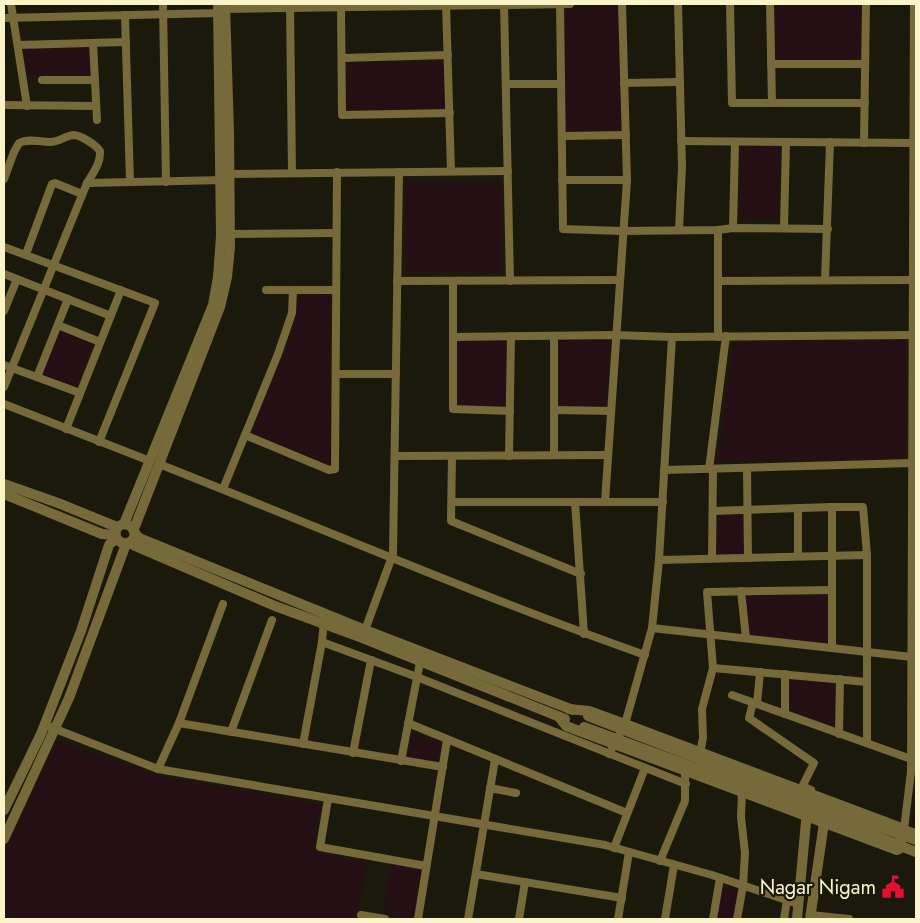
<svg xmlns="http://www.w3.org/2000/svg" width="920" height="923" viewBox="0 0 920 923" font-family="Jost,sans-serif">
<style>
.park{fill:#240f15}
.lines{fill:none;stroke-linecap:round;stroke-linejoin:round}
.minor{stroke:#76693a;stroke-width:8}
.tertiary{stroke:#76693a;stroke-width:10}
.tertiary-bridge{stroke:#76693a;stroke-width:10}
.labels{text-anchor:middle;stroke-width:4.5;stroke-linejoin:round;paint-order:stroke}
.poi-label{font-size:20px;fill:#fbf4c9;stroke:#1a190c;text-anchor:end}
</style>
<rect width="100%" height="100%" fill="#1a190c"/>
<g class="park">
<path d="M619 7 622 132 566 133 563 8Z"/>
<rect x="774" y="7" width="87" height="54"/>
<path d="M91 46 93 75H27L23 48Z"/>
<path d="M446 61 447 109 346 111 345 63Z"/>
<path d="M741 144 780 145 778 220 739 218Z"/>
<rect x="406" y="181" width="95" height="91"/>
<path d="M330 294 331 465 251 433 295 323 298 295Z"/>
<path d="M59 330 93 343 76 387 42 374Z"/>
<path d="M508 340 505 406 458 405 457 341Z"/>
<path d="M558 340 611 341 605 406H559Z"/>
<path d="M906 340 905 459 718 462 733 343Z"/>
<rect x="715" y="509" width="32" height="45"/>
<path d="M745 596H831L832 645 749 635Z"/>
<path d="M790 678 836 682 837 728 790 710Z"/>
<path d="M412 733 441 744 438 762 408 757Z"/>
<path d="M57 741 158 776 321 805 313 852 367 864 356 919H4V854Z"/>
<path d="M392 865 421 871 413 919 383 914Z"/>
<path d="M723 885 737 892 733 919H717Z"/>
</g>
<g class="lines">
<g class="minor">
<path d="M11 4 27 106"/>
<path d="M163 4 166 182"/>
<path d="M446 4 451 171"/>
<path d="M504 4 510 281"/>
<path d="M560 4 563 229 622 231 718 230 733 228 828 229"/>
<path d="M678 4 682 167 679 230"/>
<path d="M730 4 732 103H865"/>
<path d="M770 4 772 103"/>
<path d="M914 4 911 772 904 829 916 833"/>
<path d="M290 5 292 173"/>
<path d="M341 8 342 115 450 113"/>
<path d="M125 15 130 182"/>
<path d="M4 18 218 13 226 9 570 4"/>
<path d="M93 43 97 120"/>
<path d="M18 45 126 42"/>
<path d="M342 58 448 55"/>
<path d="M771 64H865"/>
<path d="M42 80H95"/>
<path d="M624 83 680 82"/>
<path d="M506 84H561"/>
<path d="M4 105 96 106"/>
<path d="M562 136 626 135"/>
<path d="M681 141 913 143"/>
<path d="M864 143 866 4"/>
<path d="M225 174 508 171"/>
<path d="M4 179 14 152 19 143C29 138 40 142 50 142 59 142 65 136 73 135 81 135 96 145 100 151 101 163 93 173 87 183"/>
<path d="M562 180H627"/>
<path d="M733 228 735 142"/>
<path d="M784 228 786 142"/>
<path d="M718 230V337"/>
<path d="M230 234 336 233"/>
<path d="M4 247 155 303 99 442"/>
<path d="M26 254 52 184 55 183 82 194"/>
<path d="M4 274 111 316"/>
<path d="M825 280 830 142"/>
<path d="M397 281 619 280"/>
<path d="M453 281V409L510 411"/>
<path d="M719 281 913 280"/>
<path d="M266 290H336"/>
<path d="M4 311 17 279"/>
<path d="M58 325 100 342"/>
<path d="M554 336V455"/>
<path d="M453 337 615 335 672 337 659 560 652 628 625 724 609 754"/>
<path d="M672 337 913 335"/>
<path d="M4 365 80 393"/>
<path d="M336 374H396"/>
<path d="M37 377 68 299"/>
<path d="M4 387 87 183 225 180"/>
<path d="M4 404 150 461"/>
<path d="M554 410 611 411"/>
<path d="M66 429 121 290"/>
<path d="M245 435 329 470 335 469 337 172"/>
<path d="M395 456 608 455"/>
<path d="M452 456 451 521 581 574"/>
<path d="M509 456 511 336"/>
<path d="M159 464C321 528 481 597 645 655"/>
<path d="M747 468 748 558"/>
<path d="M709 469 726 336"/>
<path d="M664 470 912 463"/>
<path d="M223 489 278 354 292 313 293 290"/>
<path d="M452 502H663"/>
<path d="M575 502 584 634"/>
<path d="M605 502 627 180 622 4"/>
<path d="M832 507H863L867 555V743"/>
<path d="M798 508V556"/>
<path d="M713 511 832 507V648"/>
<path d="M712 558 713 469"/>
<path d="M659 560 867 555"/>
<path d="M832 590 707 592 713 668 867 682"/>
<path d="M741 591 746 638"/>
<path d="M652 628 912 657"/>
<path d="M365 630 393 554 399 172"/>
<path d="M322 642 417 677 686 784"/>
<path d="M732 695 911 759"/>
<path d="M753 703 749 718 814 763 803 785 804 787 811 790"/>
<path d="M757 704 760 672"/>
<path d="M785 714V674"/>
<path d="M179 723 443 767"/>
<path d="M408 723 627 813"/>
<path d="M45 725 158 769 605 845 712 875 798 904"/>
<path d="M231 732 272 620"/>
<path d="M839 734 840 679"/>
<path d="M303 744 322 642 324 620"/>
<path d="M353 753 371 660"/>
<path d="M700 753 703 738 702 709 713 668"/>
<path d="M401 761 421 657"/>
<path d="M158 769 179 723 223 604"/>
<path d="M490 788 516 793"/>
<path d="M328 799 320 847 426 866"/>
<path d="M614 848 645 768"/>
<path d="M660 861 685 801V771"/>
<path d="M476 874 622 898"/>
<path d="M361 915 385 919"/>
<path d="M811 915 849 919"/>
<path d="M418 919 447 740"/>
<path d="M468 919 495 760"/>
<path d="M519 919 525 882"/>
<path d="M618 919 629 852"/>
<path d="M665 919 674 865"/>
<path d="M713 919 720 878"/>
<path d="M737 919 743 886 745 853 741 817 742 792"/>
<path d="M784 919 787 900"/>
</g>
<g class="tertiary">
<path d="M4 484 58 503 117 527"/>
<path d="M4 494 102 534 115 535"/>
<path d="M124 524 131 526 135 533 133 540C128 544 122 545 117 539 114 532 116 526 124 524L213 305 218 277 221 236 218 4"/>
<path d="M134 529 220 307 227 277 230 247 229 133 225 4"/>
<path d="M135 533 139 538 365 630 573 710"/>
<path d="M130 543 135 546 275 606 360 637 565 719"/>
<path d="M559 717 566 726 897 850 899 849 904 829 625 724 589 711 569 709"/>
<path d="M4 810 41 734 81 631 109 545 116 538"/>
<path d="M4 839 69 698 126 544"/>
<path d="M797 919 807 811"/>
<path d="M810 919 825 816"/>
</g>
<g class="tertiary-bridge">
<path d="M588 716 815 804 916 840"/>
<path d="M584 727 815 812 916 852"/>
</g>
</g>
<defs>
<symbol id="civic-bare" viewBox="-9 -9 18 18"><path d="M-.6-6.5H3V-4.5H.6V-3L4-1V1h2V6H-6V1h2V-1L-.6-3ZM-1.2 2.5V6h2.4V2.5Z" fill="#e10f31" stroke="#1a190c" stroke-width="2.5" paint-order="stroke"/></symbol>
</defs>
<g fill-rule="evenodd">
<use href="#civic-bare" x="877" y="871" width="32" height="32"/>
</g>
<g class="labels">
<g class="poi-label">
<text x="876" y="894">Nagar Nigam</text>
</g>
</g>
<rect width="920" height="923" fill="none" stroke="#fbf4c9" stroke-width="10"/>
</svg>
